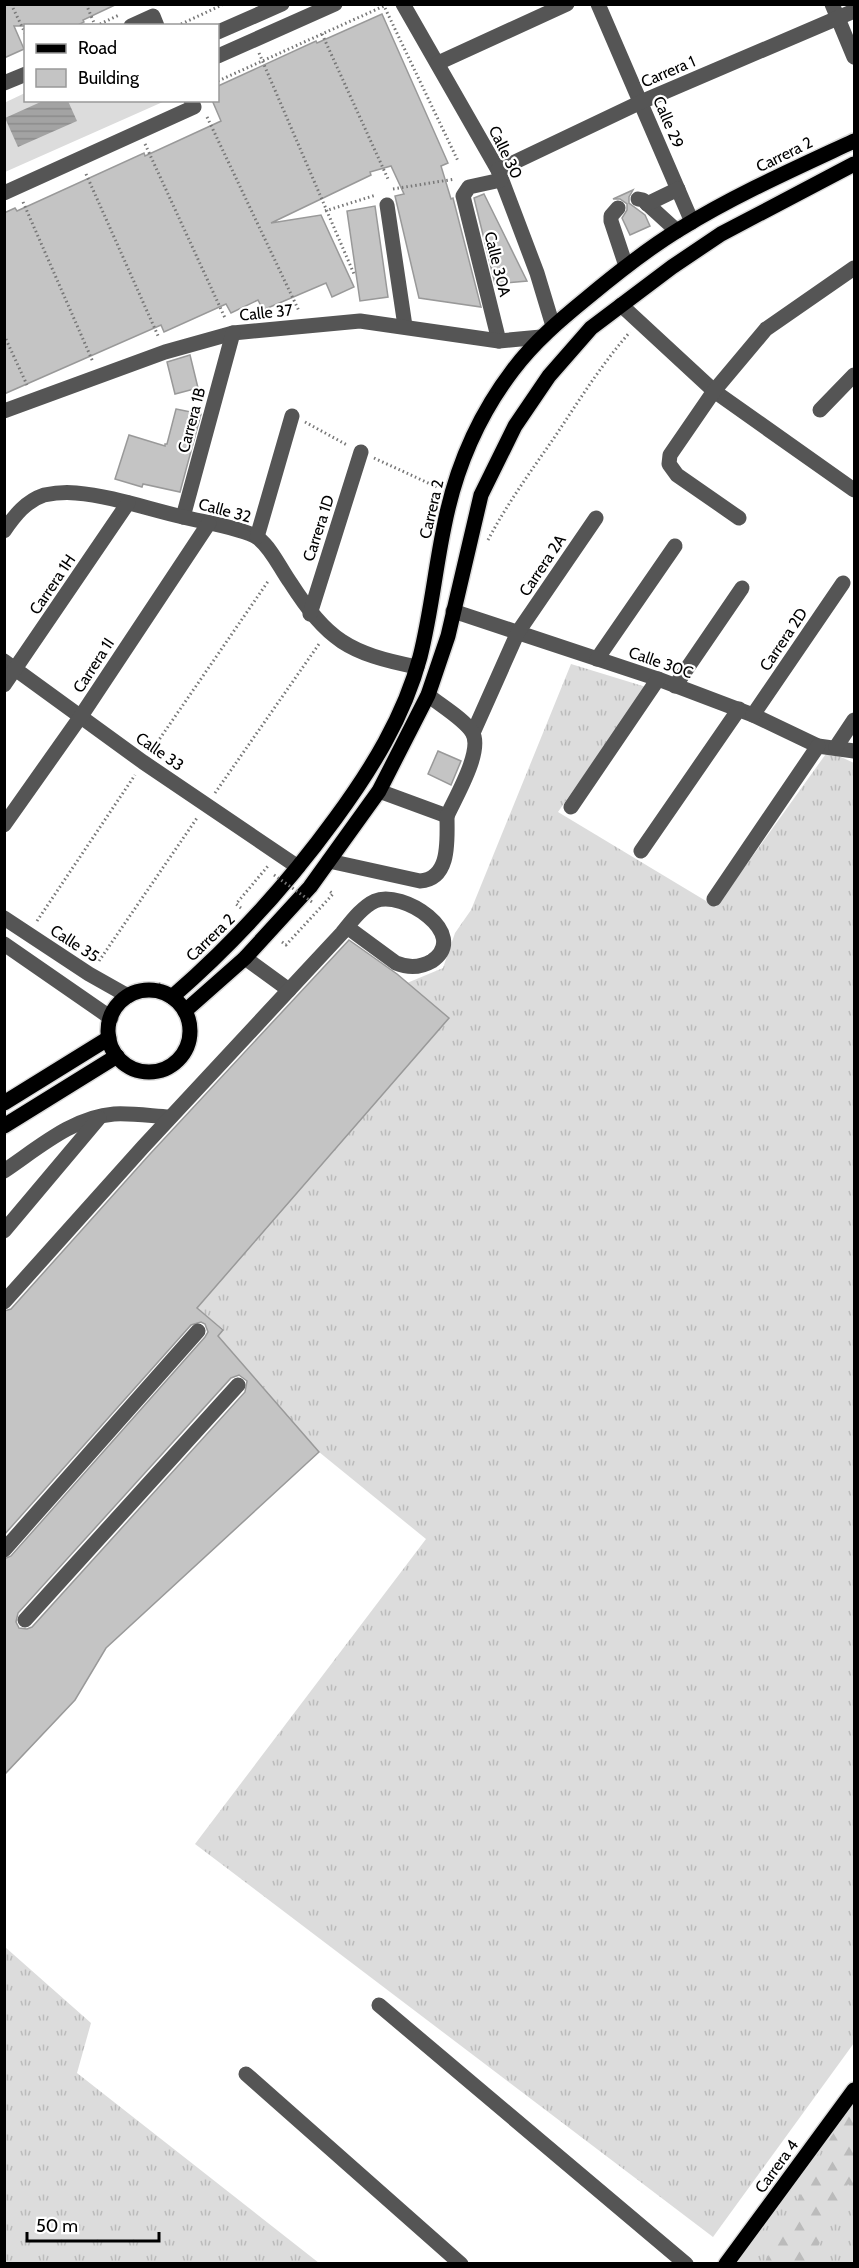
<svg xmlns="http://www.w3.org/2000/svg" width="859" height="2268" viewBox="0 0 859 2268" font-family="Cabin,sans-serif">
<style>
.grass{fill:url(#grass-tufts)}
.forest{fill:url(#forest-firs)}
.pitch{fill:#dcdcdc}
.water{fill:url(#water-rules)}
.building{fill:#c4c4c4;stroke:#999;stroke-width:1.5;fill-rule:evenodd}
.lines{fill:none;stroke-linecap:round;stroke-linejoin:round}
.major-casing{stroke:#dbdbdb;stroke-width:18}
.path{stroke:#777;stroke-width:3;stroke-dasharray:1.5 3;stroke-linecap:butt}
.minor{stroke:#555;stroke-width:15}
.major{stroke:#000;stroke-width:15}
.path-bridge{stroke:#777;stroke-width:3;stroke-dasharray:1.5 3;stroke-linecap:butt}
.labels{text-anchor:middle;stroke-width:4.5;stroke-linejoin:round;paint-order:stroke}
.street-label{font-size:16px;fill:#000;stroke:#fff}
</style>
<defs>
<pattern id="grass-tufts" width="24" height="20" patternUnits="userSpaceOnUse" patternTransform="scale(1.5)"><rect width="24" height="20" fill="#dcdcdc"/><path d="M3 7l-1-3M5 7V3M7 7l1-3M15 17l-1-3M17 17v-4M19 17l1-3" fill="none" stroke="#bbb"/></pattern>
<pattern id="forest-firs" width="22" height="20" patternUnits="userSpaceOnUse" patternTransform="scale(1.5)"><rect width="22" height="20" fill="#dcdcdc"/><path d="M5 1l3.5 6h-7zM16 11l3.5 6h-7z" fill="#bbb"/></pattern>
<pattern id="water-rules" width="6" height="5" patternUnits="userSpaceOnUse" patternTransform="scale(1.5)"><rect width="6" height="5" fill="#a3a3a3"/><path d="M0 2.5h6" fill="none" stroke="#8b8b8b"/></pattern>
</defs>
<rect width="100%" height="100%" fill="#fff"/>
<g class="grass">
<path d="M571 664 646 687 558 812 716 907 828 751 854 763V2043L713 2237 195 1844 426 1539 319 1452 218 1336 223 1329 197 1308 449 1018 407 983 443 968 455 933 471 910Z"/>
<path d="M5 1947 91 2023 77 2073 319 2263H5Z"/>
<path d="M854 2090V2263L727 2264Z"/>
</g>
<path class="forest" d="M854 2093V2190L848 2184 810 2263 764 2264Z"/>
<path class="pitch" d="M25 93 26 100 165 101 5 172 4 103Z"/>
<path class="water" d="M45 100 68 101 77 121 18 147 5 118Z"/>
<g class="building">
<path d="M4 4H117L83 20 84 22 76 26H14L24 49 4 58Z"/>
<path d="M382 14 448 163 441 166 451 199 453 198 481 307 419 298 395 196 404 194 391 166 370 172 371 175 271 223 321 215 354 287 332 297 326 283 263 310 258 300 231 313 226 304 164 332 161 325 4 394V213L15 208 17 211 144 153 145 156 221 121 212 100H218V86L316 41 317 43Z"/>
<path d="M633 190 629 197V203L645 215 650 226 630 235 622 218 627 210V204L620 199H613Z"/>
<path d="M484 194 527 281 495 284 474 198Z"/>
<path d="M375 206 388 297 360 301 347 211Z"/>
<path d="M190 355 198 388 175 394 167 362Z"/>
<path d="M176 409 201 414 180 492 143 484 142 487 115 479 129 435 165 446V444H167Z"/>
<path d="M438 751 461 761 451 785 428 774Z"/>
<path d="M349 940 397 974 449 1018 197 1308 223 1330 218 1336 319 1452 106 1648 75 1700 4 1775V1559L11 1556 205 1337 208 1332 205 1324 201 1322 191 1325 4 1535V1311L11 1309 150 1154ZM239 1375 247 1381 245 1392 32 1627 27 1629 19 1628 16 1622 18 1613 231 1378Z"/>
</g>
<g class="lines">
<defs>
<g id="major">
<circle cx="149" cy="1031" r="41"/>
<path d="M172 997C233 944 287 885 335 819 371 770 404 717 420 657 431 614 435 570 444 527 455 470 478 416 513 370 534 342 560 320 587 298 617 273 647 249 680 229 735 195 796 168 854 141"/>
<path d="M185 1011 245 958 310 887 379 791 428 695 448 636 481 495 515 426 549 376 591 328 672 267 721 234 854 164"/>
<path d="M4 1103 109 1038"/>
<path d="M4 1126 117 1056"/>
<path d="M726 2264 854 2090"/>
</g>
</defs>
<use href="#major" class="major-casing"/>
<g class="path">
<path d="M11 4 26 35"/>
<path d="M86 4 95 25"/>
<path d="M96 26 119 15"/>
<path d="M177 26 224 4"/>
<path d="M322 34 388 179"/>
<path d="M259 53 354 274"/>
<path d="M218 81 384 6 458 161"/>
<path d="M207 117 299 311"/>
<path d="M145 144 225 318"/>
<path d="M86 174 159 338"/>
<path d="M393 189 455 179"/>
<path d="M23 202 93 362"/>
<path d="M325 211 376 195"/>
<path d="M4 335 27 385"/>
<path d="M305 422 347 445"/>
<path d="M374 458 439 488"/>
<path d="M488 540C507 504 531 471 554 438 578 402 601 365 630 332"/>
<path d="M152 750 269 580"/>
<path d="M215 793 319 644"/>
<path d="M241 908 236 904 268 866"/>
<path d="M37 921 135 775"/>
<path d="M282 942 286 945 333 894 328 890"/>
<path d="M99 961 197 818"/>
<path d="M141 986 161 984"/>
</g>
<g class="minor">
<path d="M403 4 498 170 537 273 553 326"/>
<path d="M598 4 692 222"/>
<path d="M832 4 854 57"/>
<path d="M131 26 153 16 157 26"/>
<path d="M218 32 282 4"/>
<path d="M218 56 335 4"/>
<path d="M438 63 567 4"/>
<path d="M4 83 26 74"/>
<path d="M498 170 641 102 854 11"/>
<path d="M4 193 194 107 191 100"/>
<path d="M638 199 643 200 677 231"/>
<path d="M647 204 678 189"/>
<path d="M387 205 405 326"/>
<path d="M618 208 611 216V221L626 266"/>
<path d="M621 305 714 391 854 490"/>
<path d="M499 341 463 196 469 187 501 180"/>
<path d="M820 410 854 375"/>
<path d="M4 411 165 352 233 333 360 321 499 341 541 337"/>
<path d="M183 517 233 333"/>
<path d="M739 518 677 475 669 464 670 455 714 391 766 329 854 268"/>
<path d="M4 531C15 515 26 501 44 495 54 493 66 492 76 493 112 496 148 509 183 517 202 522 243 528 258 538 272 549 280 568 290 582 328 641 348 653 417 667"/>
<path d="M257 537 292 416"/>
<path d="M453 611 658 679 753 715 818 746 854 751"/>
<path d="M310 614 361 452"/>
<path d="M597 659 675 546"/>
<path d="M4 661 143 762 298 867"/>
<path d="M4 685 128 503"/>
<path d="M675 686 742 588"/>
<path d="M753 715 843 583"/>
<path d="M473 733 518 632 596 518"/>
<path d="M836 747 854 720"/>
<path d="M379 791 447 816C455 798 484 750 472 732 464 719 440 705 428 695"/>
<path d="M571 807 658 679"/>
<path d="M4 825 81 716 209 523"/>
<path d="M641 851 739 709"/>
<path d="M329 861 420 881C451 879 447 839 447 816"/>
<path d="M714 899 818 746"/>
<path d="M4 918 89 974 128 996"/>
<path d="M4 944 111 1018"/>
<path d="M245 958 289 990"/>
<path d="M4 1171C37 1149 73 1117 114 1114 132 1113 152 1116 170 1117"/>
<path d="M4 1231 99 1118"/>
<path d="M4 1302 143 1147 342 933C351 922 362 907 375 901 402 889 471 934 432 961 420 968 408 968 396 963L347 927"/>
<path d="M4 1550 198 1331"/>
<path d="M25 1620 238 1385"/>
<path d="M379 2005 686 2264"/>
<path d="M246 2074 461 2264"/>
</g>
<use href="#major" class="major"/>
<path class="path-bridge" d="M274 875 312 902"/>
</g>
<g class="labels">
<g class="street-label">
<text transform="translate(668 71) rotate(-23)" y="6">Carrera 1</text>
<text transform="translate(669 122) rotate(67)" y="6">Calle 29</text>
<text transform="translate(506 152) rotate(64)" y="6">Calle 30</text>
<text transform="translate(784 154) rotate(-26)" y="6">Carrera 2</text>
<text transform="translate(498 264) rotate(76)" y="6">Calle 30A</text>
<text transform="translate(266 312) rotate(-6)" y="6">Calle 37</text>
<text transform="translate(191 420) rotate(-75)" y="6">Carrera 1B</text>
<text transform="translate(431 509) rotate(-77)" y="6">Carrera 2</text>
<text transform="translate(225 510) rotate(15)" y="6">Calle 32</text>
<text transform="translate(318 528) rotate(-72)" y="6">Carrera 1D</text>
<text transform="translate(542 565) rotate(-56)" y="6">Carrera 2A</text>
<text transform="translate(52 584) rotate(-56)" y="6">Carrera 1H</text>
<text transform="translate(783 639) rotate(-56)" y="6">Carrera 2D</text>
<text transform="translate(661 662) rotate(19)" y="6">Calle 30C</text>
<text transform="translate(93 665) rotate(-57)" y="6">Carrera 1I</text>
<text transform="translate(160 751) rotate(35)" y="6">Calle 33</text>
<text transform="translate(210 937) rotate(-44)" y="6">Carrera 2</text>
<text transform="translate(75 943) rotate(33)" y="6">Calle 35</text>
<text transform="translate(776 2166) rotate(-54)" y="6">Carrera 4</text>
</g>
</g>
<rect width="859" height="2268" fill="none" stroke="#000000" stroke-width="12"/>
<rect x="24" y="24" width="195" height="78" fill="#ffffff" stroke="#999999" stroke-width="1.5"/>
<rect x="36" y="44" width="30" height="9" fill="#000000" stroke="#999999" stroke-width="1.5"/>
<text x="78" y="54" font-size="18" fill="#000000">Road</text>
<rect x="36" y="69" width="30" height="18" fill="#c4c4c4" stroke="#999999" stroke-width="1.5"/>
<text x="78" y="84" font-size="18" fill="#000000">Building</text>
<path d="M27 2232v9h132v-9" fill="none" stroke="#000000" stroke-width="3"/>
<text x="36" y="2232" font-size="18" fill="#000000" stroke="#ffffff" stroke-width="4.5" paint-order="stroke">50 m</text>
</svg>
